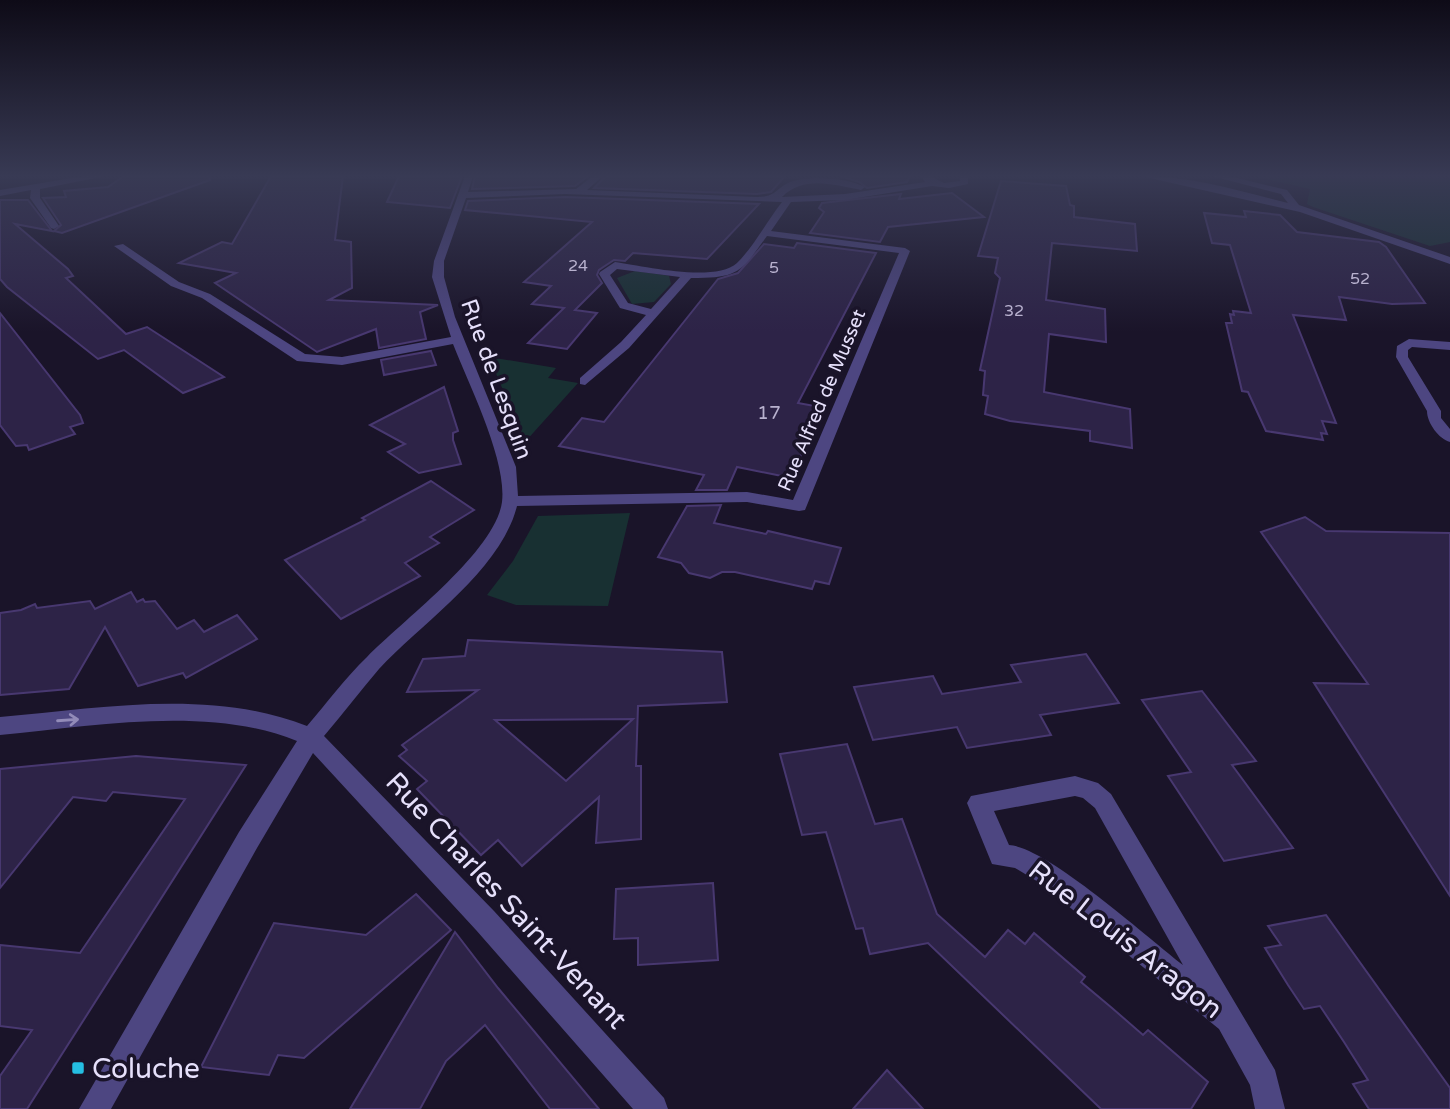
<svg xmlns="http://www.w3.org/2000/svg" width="1450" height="1109" viewBox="0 0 1450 1109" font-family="'Varela Round',sans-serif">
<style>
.green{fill:#183032}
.building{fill:#2d2347;stroke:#483870;stroke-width:2;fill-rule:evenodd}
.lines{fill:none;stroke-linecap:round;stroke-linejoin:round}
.minor{fill:#4d4681;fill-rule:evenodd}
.oneway{stroke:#928bb8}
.poi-dot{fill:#25bee2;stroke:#1a1429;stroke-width:2.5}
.labels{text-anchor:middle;stroke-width:7;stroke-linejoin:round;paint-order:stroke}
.far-number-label{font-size:16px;fill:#b8b1ce}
.far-street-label{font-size:19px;fill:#e6e0fb;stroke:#1a1429}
.number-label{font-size:19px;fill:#b8b1ce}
.street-label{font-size:23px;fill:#e6e0fb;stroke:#1a1429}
.near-street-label{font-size:28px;fill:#e6e0fb;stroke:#1a1429}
.near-poi-label{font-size:28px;fill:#e6e0fb;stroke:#1a1429;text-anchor:start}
</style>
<rect width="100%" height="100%" fill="#1a1429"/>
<g class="green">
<path d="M1253 176H1450V242L1430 246 1313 207 1307 204 1310 189Z"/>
<path d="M635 271 664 275 669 276 671 284 654 302 632 304 617 278Z"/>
<path d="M489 357 556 368 548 378 578 383 525 442Z"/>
<path d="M630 513 608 606 516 605 487 595 513 561 538 516Z"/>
</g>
<g class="building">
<path d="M124 176H209L210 180 62 233 54 231 61 225 43 198 66 197 64 191 108 187Z"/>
<path d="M271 176H343L335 240 351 242 352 288 329 300 438 305 420 312 426 339 379 348 376 329 317 352 215 283 236 273 179 263 222 242 232 244Z"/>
<path d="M399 176H462L450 208 387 202Z"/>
<path d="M475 176H588L575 186 472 189Z"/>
<path d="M606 176H785L771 192 757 194 594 188Z"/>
<path d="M840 176H910L907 182 867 188 859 182Z"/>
<path d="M1001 181 1066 186 1070 205 1074 206V217L1135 224 1137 251 1052 243 1046 300 1105 309 1106 342 1049 334 1044 392 1130 409 1132 448 1090 441V431L1010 421 985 414 988 396 983 395 985 371 980 370 1000 278 995 273 998 258 978 256Z"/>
<path d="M952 193 984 217 888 227 880 242 810 233 824 212 819 208 822 203 901 194 899 199Z"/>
<path d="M565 197 759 204 707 259 633 253 625 261 614 260 599 270 597 275 602 283 575 310 597 313 567 349 528 343 564 308 532 304 551 286 524 282 592 222 465 210 468 201Z"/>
<path d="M28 200 52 231 15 224 68 269 73 276 66 278 126 334 147 327 224 377 183 393 124 350 98 359 7 287 0 279V200Z"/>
<path d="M1244 211 1280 215 1297 232 1379 242 1386 247 1425 303 1392 304 1339 297 1346 320 1293 315 1336 423 1322 421 1327 434 1321 433 1323 440 1266 431 1248 392 1242 391 1226 323H1232L1230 314 1234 315 1233 311 1251 313 1230 245 1212 243 1204 213 1246 217Z"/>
<path d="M797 243 876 253 798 403 820 407 792 478 737 467 727 490H696L704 475 559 446 582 418 604 422 718 279 738 273 764 244 794 248Z"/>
<path d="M0 313 80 415 83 423 70 427 75 434 29 450 27 445 16 446 0 425Z"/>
<path d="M431 351 436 365 384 375 381 360Z"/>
<path d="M444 387 458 431 453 433V440L461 464 419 473 388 452 405 444 370 425Z"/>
<path d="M431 481 474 510 430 537 439 543 405 563 420 576 341 619 285 560 365 520 362 518Z"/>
<path d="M721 505 714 523 766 534 768 531 841 548 829 584 815 581 812 589 735 572H722L710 578 689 573 681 563 658 557 687 506Z"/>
<path d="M1305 517 1326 531 1450 533V896L1314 683 1368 684 1261 532Z"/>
<path d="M131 592 137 602 143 599 145 602 155 601 177 629 194 620 204 632 237 615 257 639 186 678 183 673 138 686 105 627 69 689 0 695V613L21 610 35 604 37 608 90 601 95 609Z"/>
<path d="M468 640 722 652 727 702 638 706 636 766H641V839L596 843 599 797 522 866 498 840 481 855 417 789 427 781 399 756 407 750 402 745 478 690 407 692 423 659 465 656ZM633 719 566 781 495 720Z"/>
<path d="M1086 654 1119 703 1040 715 1051 735 967 748 957 727 873 740 854 687 933 676 942 694 1021 682 1011 665Z"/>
<path d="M1202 691 1256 761 1232 765 1293 848 1224 861 1168 776 1191 772 1142 700Z"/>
<path d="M847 744 875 824 902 819 937 914 985 957 1008 930 1025 944 1034 933 1085 977 1081 982 1112 1008 1143 1035 1148 1030 1208 1082 1191 1109H1101L928 943 870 954 863 928 856 929 826 832 802 835 780 754Z"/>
<path d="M136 756 246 765 27 1109H0V1076L32 1030 0 1026V945L80 953 185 799 113 792 106 801 73 797 0 888V769Z"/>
<path d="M713 883 718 960 638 965V938L614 939 616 889Z"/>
<path d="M416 894 451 930 304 1058 278 1055 269 1075 201 1067 274 923 366 935Z"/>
<path d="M1326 915 1450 1088V1109H1369L1353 1084 1368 1080 1344 1042 1320 1006 1304 1009 1288 985 1265 948 1281 945 1268 926Z"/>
<path d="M455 932 498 988 599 1109H550L485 1025 446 1061 420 1109H350Z"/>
<path d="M887 1070 923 1109H853Z"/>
</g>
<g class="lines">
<g class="minor">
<path d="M84 176H106L40 189V198L59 226 54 229 51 228 30 198 31 190 0 196V190Z"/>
<path d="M465 176H473L468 192 576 189 593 176H603L587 190 757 197C776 197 775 189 790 182 808 175 850 178 865 187L861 190C834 185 804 175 782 197L845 194 925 182 921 176H930L944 183 960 181V176H968V184L949 188 932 186 845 200 791 202 771 231 905 248 910 251 805 510 799 511 747 502 517 506C501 570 423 622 379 669 360 691 343 714 324 736L494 911 664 1098 668 1109H633L476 930 313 753 257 848 111 1109H79L239 832 297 741C209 705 92 726 0 735V717C100 708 211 688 307 726 327 703 345 678 367 657 403 620 495 552 502 502 507 460 469 385 453 344L342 365 297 361 202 298 171 286 114 246 123 244 179 282 210 294 305 354 342 357 451 337 432 277 434 261ZM565 194 782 202C767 221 754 246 737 263 715 283 643 266 615 262L600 272 599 274 620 308 646 315 621 342 580 378V384L585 385 629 348 691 278C739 278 740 273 767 236L899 253 793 500 747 492 518 496 516 467 455 317 444 277V261L466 198ZM617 269 680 277 651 309 628 303 610 275Z"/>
<path d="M1141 176C1191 176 1240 191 1288 203L1281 194 1212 176H1229L1287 190 1299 205 1450 257V264L1300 212Z"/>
<path d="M1409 339 1450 342V350L1412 347 1408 350V357L1441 411V418L1450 429V442C1439 439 1427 423 1427 411L1396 357 1397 346Z"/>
<path d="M1075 776 1098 783 1111 794 1275 1070 1285 1109H1255L1250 1085 1219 1029 1040 883 1015 868 992 864 967 803 971 796ZM1075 796 1083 798 1095 808 1183 965C1148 938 1047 847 1009 845L994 811Z"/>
</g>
</g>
<defs><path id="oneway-shaft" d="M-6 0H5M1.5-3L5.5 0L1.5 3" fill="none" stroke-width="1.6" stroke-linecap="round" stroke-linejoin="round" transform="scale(1.75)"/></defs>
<use class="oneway" href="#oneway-shaft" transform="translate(68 720) rotate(-4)"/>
<linearGradient id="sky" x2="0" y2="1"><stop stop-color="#0e0b17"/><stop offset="0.53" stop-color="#383a54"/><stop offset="1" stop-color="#383a54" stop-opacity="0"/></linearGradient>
<rect width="1450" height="332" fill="url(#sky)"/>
<rect class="poi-dot" x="71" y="1061" width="14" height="14" rx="3.5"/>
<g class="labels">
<g class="far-number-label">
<text x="578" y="271">24</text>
<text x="774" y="273">5</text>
<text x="1360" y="284">52</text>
<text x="1014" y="316">32</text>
</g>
<g class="far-street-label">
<text transform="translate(821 400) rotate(-67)" y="7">Rue Alfred de Musset</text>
</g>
<g class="number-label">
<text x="769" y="419">17</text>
</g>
<g class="street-label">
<text transform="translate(497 379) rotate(70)" y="8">Rue de Lesquin</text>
</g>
<g class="near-street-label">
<text transform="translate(507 900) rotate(47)" y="10">Rue Charles Saint-Venant</text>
<text transform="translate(1126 939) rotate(38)" y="10">Rue Louis Aragon</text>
</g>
<g class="near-poi-label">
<text x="92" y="1078">Coluche</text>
</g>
</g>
</svg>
